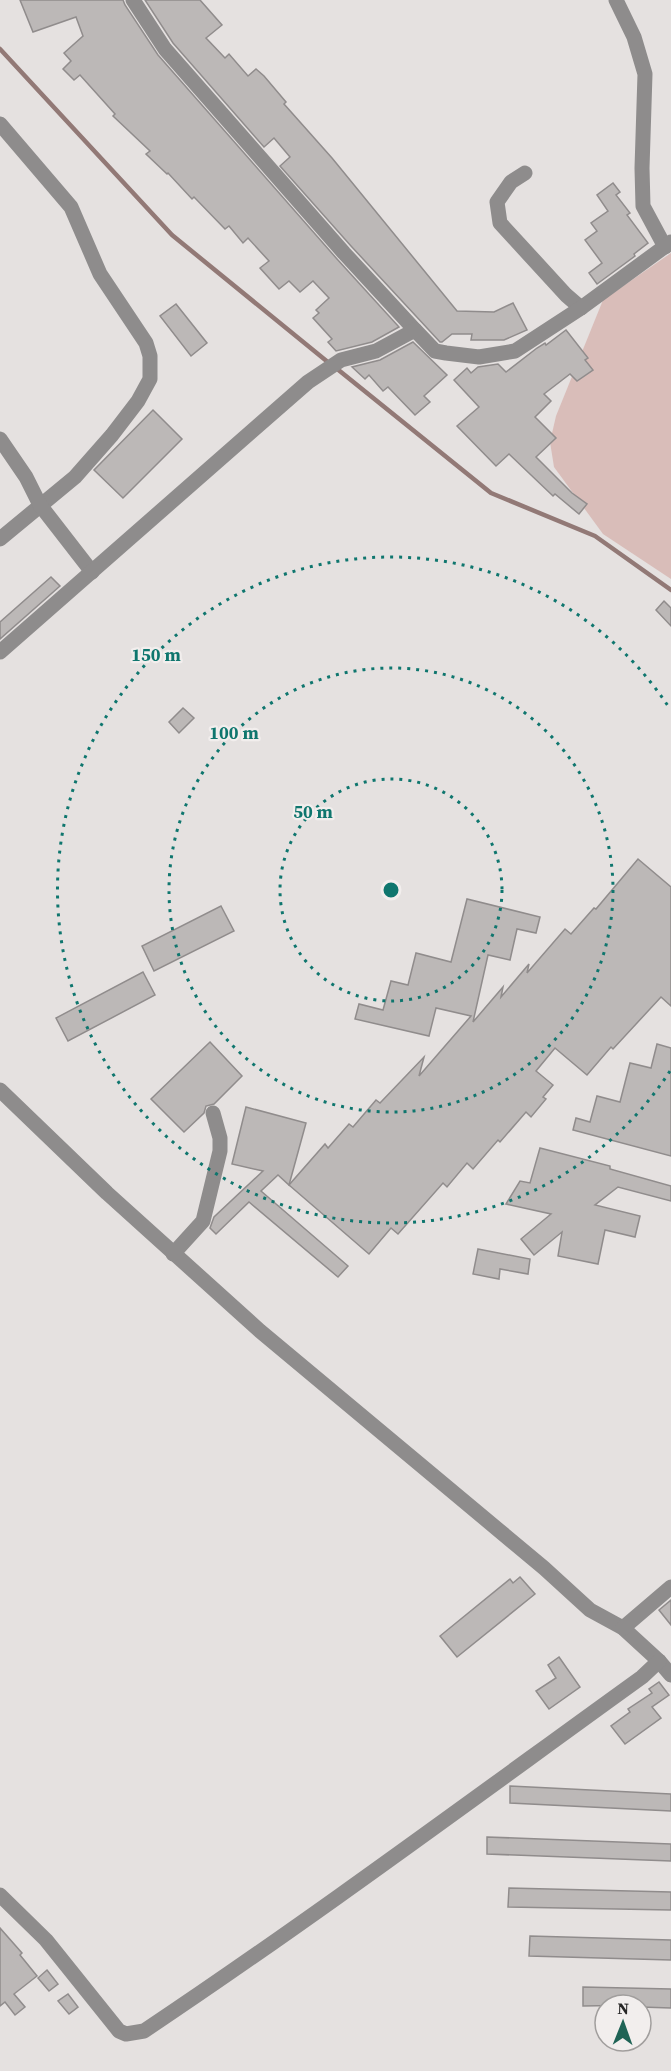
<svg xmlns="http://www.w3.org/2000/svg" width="671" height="2071" viewBox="0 0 671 2071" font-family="'Source Serif 4',serif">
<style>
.green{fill:#d9bdb9}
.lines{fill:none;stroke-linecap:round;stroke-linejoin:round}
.stream{stroke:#927976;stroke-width:4.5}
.building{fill:#bcb8b7;stroke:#908c8c;stroke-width:1.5}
.minor{stroke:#8e8c8c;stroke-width:15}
.ring{fill:none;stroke:#0f766e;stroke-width:3;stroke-dasharray:3 6}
.centre{fill:#0f766e;stroke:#f2eeed;stroke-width:3}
.ring-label{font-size:18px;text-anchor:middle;font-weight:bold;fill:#0f766e;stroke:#f2eeed;stroke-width:4.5;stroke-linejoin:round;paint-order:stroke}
</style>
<rect width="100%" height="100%" fill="#e5e1e0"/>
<path class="green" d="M671 253V579L603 534 554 467 550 442 556 416 603 300Z"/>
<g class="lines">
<g class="stream">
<path d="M0 49 172 235 329 363"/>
<path d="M336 368 491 493 595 536 671 590"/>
</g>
</g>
<g class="building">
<path d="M20 0H123L125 5 158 55 337 259 399 327 372 342 336 351 328 342 332 339 313 318 319 313 316 310 329 298 313 281 300 292 289 281 279 289 260 268 269 261 248 238 243 243 229 226 225 229 194 197 192 199 168 173 167 174 146 154 150 151 113 116 115 114 80 75 74 80 63 69 71 61 64 53 83 36 76 17 33 32Z"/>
<path d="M145 0H200L222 25 206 38 225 58 229 54 248 76 256 69 264 76 286 102 284 104 332 158 457 311 494 312 513 303 527 330 504 340H471L472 334H452L442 342H440L351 246 280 166 290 157 274 138 264 147 173 43Z"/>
<path d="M613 183 620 192 616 195 630 213 627 215 648 243 634 254 635 256 597 284 589 273 602 263 585 240 597 231 591 223 608 211 597 195Z"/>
<path d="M176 304 207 343 191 356 160 316Z"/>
<path d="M566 330 588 358 585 360 593 370 577 381 570 374 544 394 551 401 535 417 556 438 536 457 572 493 587 504 579 514 555 494 553 496 509 454 496 466 457 426 479 407 454 380 467 368 471 373 478 367 498 364 506 372 537 348 545 343 546 345Z"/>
<path d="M413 342 447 375 424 396 430 402 415 415 388 387 383 391 369 375 365 379 352 367 380 360Z"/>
<path d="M153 410 182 439 123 498 94 470Z"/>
<path d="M51 577 60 586 0 639V622Z"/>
<path d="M664 601 671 608V626L656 610Z"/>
<path d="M183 708 194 718 179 733 169 722Z"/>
<path d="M638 859 671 887V1006L661 997 613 1049 611 1047 587 1075 555 1048 536 1071 553 1085 543 1097 546 1099 531 1117 526 1112 500 1142 498 1140 473 1169 467 1163 447 1187 443 1183 398 1234 391 1228 369 1254 289 1185 325 1144 328 1148 349 1124 353 1127 376 1100 380 1103 424 1057 419 1076 471 1016 436 1008 429 1036 355 1019 359 1004 383 1010 391 981 408 985 416 953 451 962 467 899 540 917 536 933 517 929 510 960 488 955 473 1022 503 987 501 997 529 964 527 973 565 929 571 934 594 908 596 909Z"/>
<path d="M221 906 234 931 154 971 142 946Z"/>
<path d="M143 972 155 995 68 1041 56 1018Z"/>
<path d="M210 1042 242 1076 214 1104 206 1106 204 1113 184 1132 151 1099Z"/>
<path d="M657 1044 671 1048V1156L573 1130 576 1118 590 1122 597 1096 620 1102 630 1063 651 1068Z"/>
<path d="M246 1107 306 1123 289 1185 278 1175 261 1191 348 1266 338 1277 249 1202 216 1234 210 1228 214 1217 263 1171 232 1164Z"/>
<path d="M540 1148 610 1166V1169L671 1186V1201L618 1187 595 1205 640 1216 635 1237 605 1230 598 1264 558 1256 562 1232 534 1255 521 1239 551 1214 506 1204 520 1181 530 1183Z"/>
<path d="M478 1249 530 1259 528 1274 500 1269 499 1279 473 1274Z"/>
<path d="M520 1577 535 1594 457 1657 440 1636 510 1579 513 1583Z"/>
<path d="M671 1600V1625L659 1610Z"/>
<path d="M559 1657 580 1687 549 1709 536 1691 556 1678 548 1665Z"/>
<path d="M659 1682 669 1695 652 1707 661 1718 625 1744 611 1726 630 1712 628 1709 652 1693 649 1689Z"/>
<path d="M510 1786 671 1794V1811L510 1803Z"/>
<path d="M487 1837 671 1844V1861L487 1854Z"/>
<path d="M509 1888 671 1892V1910L508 1907Z"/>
<path d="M0 1928 22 1953 20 1955 37 1976 14 1994 25 2007 15 2015 5 2002 0 2006Z"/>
<path d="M530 1936 671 1940V1960L529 1956Z"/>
<path d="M47 1970 58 1984 49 1991 38 1978Z"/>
<path d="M583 1987 671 1989V2008L641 2007V2005L583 2006Z"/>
<path d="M68 1994 78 2007 69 2014 58 2001Z"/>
</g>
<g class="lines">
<g class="minor">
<path d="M133 0 165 49 344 253 415 330"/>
<path d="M616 0 634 37 645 74 642 168 643 206 665 247"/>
<path d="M0 124 71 207 100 274 146 343 150 356V379L138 401 112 435 75 477 0 539"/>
<path d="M525 173 511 182 497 202 500 223 566 295 581 308"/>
<path d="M0 439 26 477 40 505 92 572"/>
<path d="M0 652 308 382 341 360 376 351 415 330 435 351 446 353 479 357 515 351 581 308 671 242"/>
<path d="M0 1090 107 1193 260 1331 544 1568 590 1610 623 1628 659 1661 671 1675"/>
<path d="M173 1254 203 1221 220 1151V1138L213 1113"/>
<path d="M623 1628 671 1587"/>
<path d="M0 1895 46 1940 119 2031 126 2034 144 2031C313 1918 477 1796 642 1677L659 1661"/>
</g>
</g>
<g class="ring">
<circle cx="391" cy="890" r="111"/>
<circle cx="391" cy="890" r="222"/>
<path d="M670 1071A333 333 0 1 1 670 709"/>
</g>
<circle cx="391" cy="890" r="9" class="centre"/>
<g class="ring-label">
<text x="156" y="661">150 m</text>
<text x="234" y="739">100 m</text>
<text x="313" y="818">50 m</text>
</g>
<g transform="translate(623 2023) rotate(1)"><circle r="28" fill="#f2eeed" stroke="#a19e9d" stroke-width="1.5"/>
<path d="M0-4.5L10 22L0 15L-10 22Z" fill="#1f6355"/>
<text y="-9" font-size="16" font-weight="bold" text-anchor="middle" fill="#272626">N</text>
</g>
</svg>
